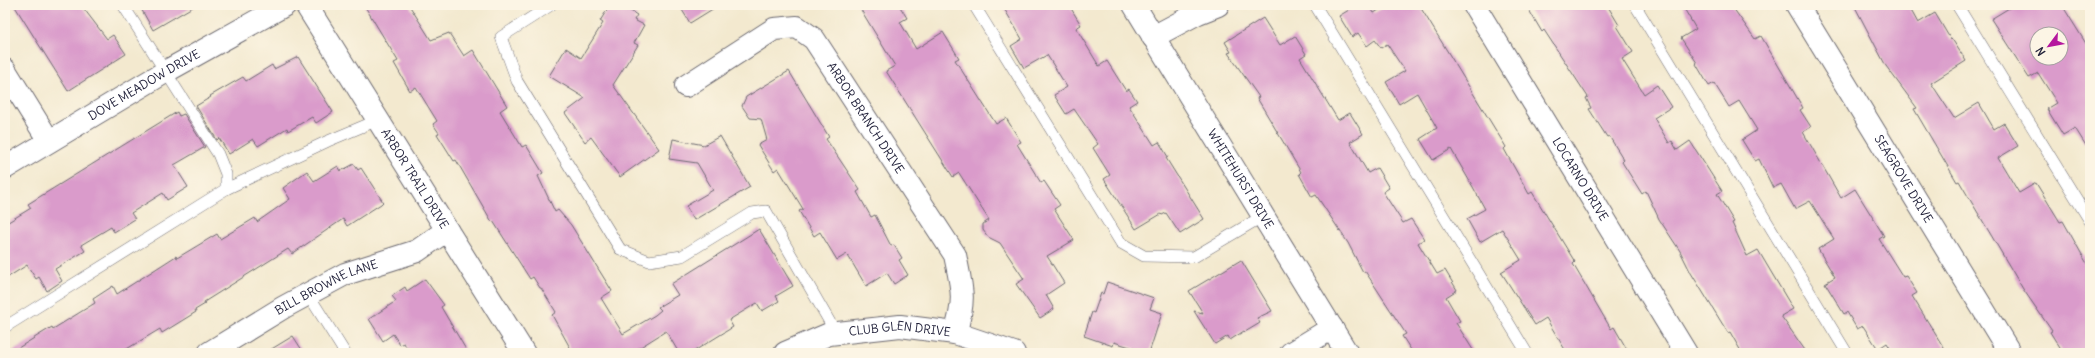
<svg xmlns="http://www.w3.org/2000/svg" width="2095" height="358" viewBox="0 0 2095 358" font-family="Delius,sans-serif">
<style>
.building{fill:#da9bcb;fill-rule:evenodd}
.lines{fill:none;stroke-linecap:round;stroke-linejoin:round}
.lane-casing{stroke:#6b686f;stroke-width:12}
.street-casing{stroke:#6b686f;stroke-width:24}
.secondary-casing{stroke:#6b686f;stroke-width:24}
.lane{stroke:#fff;stroke-width:11}
.street{stroke:#fff;stroke-width:22}
.secondary{stroke:#fff;stroke-width:22}
.labels{text-anchor:middle;stroke-width:3;stroke-linejoin:round;paint-order:stroke}
.street-label{font-size:12px;fill:#22223b;stroke:#fcf5e5}
</style>
<rect width="100%" height="100%" fill="#fcf5e5"/>
<filter id="ink" filterUnits="userSpaceOnUse"><feTurbulence type="fractalNoise" baseFrequency=".025" numOctaves="2"/><feDisplacementMap in="SourceGraphic" scale="8" xChannelSelector="R" yChannelSelector="G"/><feConvolveMatrix kernelMatrix="1 2 1 2 8 2 1 2 1" color-interpolation-filters="sRGB"/></filter>
<filter id="wash" filterUnits="userSpaceOnUse"><feTurbulence type="fractalNoise" baseFrequency=".012" numOctaves="4" result="noise"/><feDisplacementMap in="SourceGraphic" scale="16" xChannelSelector="R" yChannelSelector="G"/><feGaussianBlur stdDeviation="0.9" result="paint"/><feColorMatrix in="noise" values="0 0 0 0 0 0 0 0 0 0 0 0 0 0 0 0 0 1.4 0 .05"/><feComposite in="paint" operator="in"/></filter>
<g filter="url(#wash)">
<rect width="100%" height="100%" fill="#f3e9cf"/>
<g id="blocks">
<g class="building">
<path d="M14 5H81L107 39 113 35 126 54 68 91Z"/>
<path d="M139 5H196L153 30Z"/>
<path d="M364 5H409L431 40 449 33 464 56 473 50 507 106 500 111 522 147 526 145 543 173 538 176 555 212 558 210 571 225 612 291 601 298 623 334 655 315 661 310 658 307 678 295 671 284 759 229 793 286 776 296 779 301 762 311 757 303 729 320 733 327 691 353H679L666 331 631 353H573L552 315 556 312 541 288H540L533 277 530 279 493 221 492 222 456 160 454 161 437 134 439 133 433 124 437 121 416 87 410 91 394 63 398 61Z"/>
<path d="M610 5H621L637 15 634 20 644 25 634 43 638 45 613 85 659 149 620 177 591 137 585 142 565 113 585 98 549 76 566 48 581 58 603 23 600 21Z"/>
<path d="M679 5H719L690 23Z"/>
<path d="M858 5H899L907 18 900 22 916 49 943 32 959 58 955 60 996 124 1006 118 1021 142 1017 144 1041 183 1044 181 1060 205 1054 209 1074 240 1047 256 1064 283 1046 295 1054 309 1040 318 1016 284 1024 279 1000 243 988 237 983 230V224L989 220 959 173 953 177 886 71 895 66Z"/>
<path d="M1002 5H1069L1081 25 1076 28 1099 66 1107 61 1126 91 1129 89 1137 101 1129 106 1154 145 1159 142 1168 157 1166 158 1204 219 1180 234 1166 213 1162 215 1161 214 1136 229 1104 179 1110 175 1093 148 1098 144 1074 109 1066 114 1054 95 1067 87 1047 55 1024 68 1011 46 1022 39Z"/>
<path d="M1357 5H1369L1374 13 1387 5H1419L1506 147 1504 149 1529 194 1532 192 1575 262 1573 264 1611 329 1614 327 1629 353H1567L1546 318 1535 325 1501 272 1521 260 1502 229 1480 242 1467 219 1485 209 1473 187 1451 149 1433 160 1420 139 1437 128 1417 93 1399 104 1386 82 1405 71 1387 44 1381 48 1375 40 1367 46 1358 33 1352 37 1339 16Z"/>
<path d="M1526 5H1607L1619 25 1617 26 1633 52 1622 59 1644 94 1657 85 1671 107 1654 118 1669 143 1672 141 1677 150 1690 141 1722 191 1717 194 1734 222 1732 223 1747 256 1758 250 1793 309 1781 316 1807 353H1742L1730 332 1728 333 1691 273 1680 251 1659 219 1646 191 1642 194 1622 162 1624 160 1609 136 1607 137 1589 109 1591 108 1586 98 1588 97 1544 30 1542 32Z"/>
<path d="M1682 5H1731L1755 39 1761 36 1803 108 1800 110 1811 127 1803 132 1841 198 1855 189 1884 236 1879 239 1903 277 1906 276 1917 293 1912 296 1947 353H1893L1887 343 1878 349 1863 326 1857 329 1847 312 1844 314 1825 283 1835 277 1818 249 1834 239 1810 201 1795 209 1781 184 1773 188 1759 159 1755 161 1742 140 1757 130 1739 101 1729 107 1714 83 1709 86 1696 64 1697 63 1681 38 1696 29Z"/>
<path d="M1854 5H1908L1918 23 1935 13 1951 40 1952 39 1966 61 1931 83 1954 118 1979 103 1994 129 2004 123 2018 146 1998 158 2019 193 2036 183 2060 222 2063 221 2090 269V353H2063L2050 332 2052 331 2023 289 1959 181 1957 182 1914 109 1917 108 1886 66Z"/>
<path d="M2014 5H2062L2090 50V152L2075 128 2063 135 2047 109 2057 103 2038 73 2029 78 1991 19ZM2037 34H2061V58H2037Z"/>
<path d="M1263 18 1280 45 1295 36 1306 54 1300 58 1338 120 1350 113 1363 134 1350 142 1368 173 1377 168 1389 188 1383 192 1403 223 1411 219 1424 239 1418 243 1437 274 1445 270 1457 290 1446 297 1460 321 1456 323 1475 353H1413L1402 336 1406 334 1365 271 1363 272 1348 243 1316 195 1312 197 1299 174 1301 172 1288 150 1257 98 1259 97 1228 53 1231 52 1225 42Z"/>
<path d="M298 57 333 112 316 123 312 117 288 131 287 128 258 146 253 139 229 154 219 138 217 140 196 106 211 97 210 96 243 77 246 81 272 65 274 69Z"/>
<path d="M789 71 829 137 826 139 860 190 857 192 871 217 875 215 891 246 894 245 902 258 899 260 908 275 894 284 887 273 866 286 847 254 837 260 820 232 814 236 799 211 803 209 778 168 774 171 758 145 767 140 761 119 750 118 742 106 746 97Z"/>
<path d="M177 112 179 116 184 114 205 147 174 165 188 187 167 200 163 193 131 213 135 219 114 232 111 227 81 245 85 251 55 269 62 281 47 291 39 277 36 279 27 265 5 279V224L31 208 28 204Z"/>
<path d="M720 136 750 187 694 220 686 206 713 190 697 163 669 159 673 139 704 145Z"/>
<path d="M354 164 358 170 361 168 383 202 381 204 347 226 343 219 292 254 288 249 204 302 205 304 195 310 196 312 162 333 160 329 120 353H10L52 327 53 329 95 303 93 299 113 286 117 294 176 256 177 258 217 234 220 239 255 218 257 222 290 199 283 188 307 171 314 181 338 166 341 171Z"/>
<path d="M1241 260 1272 311 1257 318 1260 323 1245 332 1244 331 1230 340 1228 336 1215 344 1194 311 1203 313 1189 291Z"/>
<path d="M425 279 444 305 441 307 468 353H410L404 343 400 345 393 334 383 341 369 319 396 301 392 296 405 287 407 291Z"/>
<path d="M1107 282 1154 298 1150 309 1162 313 1149 353 1114 342 1113 346 1084 336 1092 312 1094 313 1101 293 1103 294Z"/>
<path d="M293 336 304 353H265Z"/>
</g>
</g>
</g>
<g filter="url(#ink)">
<use href="#blocks" fill-opacity="0" stroke="#6b686f" stroke-width="1"/>
<g class="lines">
<defs>
<g id="lane">
<path d="M123 5 218 154 226 174V189"/>
<path d="M551 5 501 37 517 81 620 249 649 261 682 256 752 213 766 211 836 333"/>
<path d="M974 5 1121 243 1144 256 1194 257 1263 216"/>
<path d="M1315 5 1527 353"/>
<path d="M1635 5 1847 353"/>
<path d="M1957 5 2090 221"/>
<path d="M308 294 345 353"/>
<path d="M5 327 226 189 328 141 378 120"/>
</g>
<g id="street">
<path id="s1" d="M306 5 524 353"/>
<path id="s2" d="M1474 5 1686 353"/>
<path id="s3" d="M1797 5 2010 353"/>
<path d="M1153 37 1198 13 1218 5"/>
<path d="M5 70 49 141"/>
<path id="s4" d="M686 86 774 29 797 27 814 39 955 255C962 289 966 299 955 333"/>
<path id="s5" d="M5 168 165 72 285 5"/>
<path id="s6" d="M209 353 284 307 345 274 417 251 447 230"/>
<path id="s7" d="M785 353 829 334 900 326 955 333 1014 353"/>
<path d="M1291 353 1332 328"/>
</g>
<g id="secondary">
<path id="s8" d="M1134 5 1347 353"/>
</g>
</defs>
<use href="#lane" class="lane-casing"/>
<use href="#street" class="street-casing"/>
<use href="#secondary" class="secondary-casing"/>
<use href="#lane" class="lane"/>
<use href="#street" class="street"/>
<use href="#secondary" class="secondary"/>
</g>
</g>
<g class="labels">
<g class="street-label">
<text dy="4" stroke="none"><textPath href="#s5" startOffset="162">DOVE MEADOW DRIVE</textPath></text>
<text dy="4" stroke="none"><textPath href="#s4" startOffset="243">ARBOR BRANCH DRIVE</textPath></text>
<text dy="4" stroke="none"><textPath href="#s1" startOffset="205">ARBOR TRAIL DRIVE</textPath></text>
<text dy="4" stroke="none"><textPath href="#s8" startOffset="204">WHITEHURST DRIVE</textPath></text>
<text dy="4" stroke="none"><textPath href="#s2" startOffset="204">LOCARNO DRIVE</textPath></text>
<text dy="4" stroke="none"><textPath href="#s3" startOffset="204">SEAGROVE DRIVE</textPath></text>
<text dy="4" stroke="none"><textPath href="#s6" startOffset="135">BILL BROWNE LANE</textPath></text>
<text dy="4" stroke="none"><textPath href="#s7" startOffset="119">CLUB GLEN DRIVE</textPath></text>
</g>
</g>
<rect width="2095" height="358" fill="none" stroke="#fcf5e5" stroke-width="20"/>
<g transform="translate(2049 46) rotate(238)"><circle r="19" fill="#fcf5e5" stroke="#a5a1a1"/>
<path d="M0-3L7 15L0 10L-7 15Z" fill="#b5179e"/>
<text y="-6" font-size="11" font-weight="bold" text-anchor="middle" fill="#22223b">N</text>
</g>
</svg>
